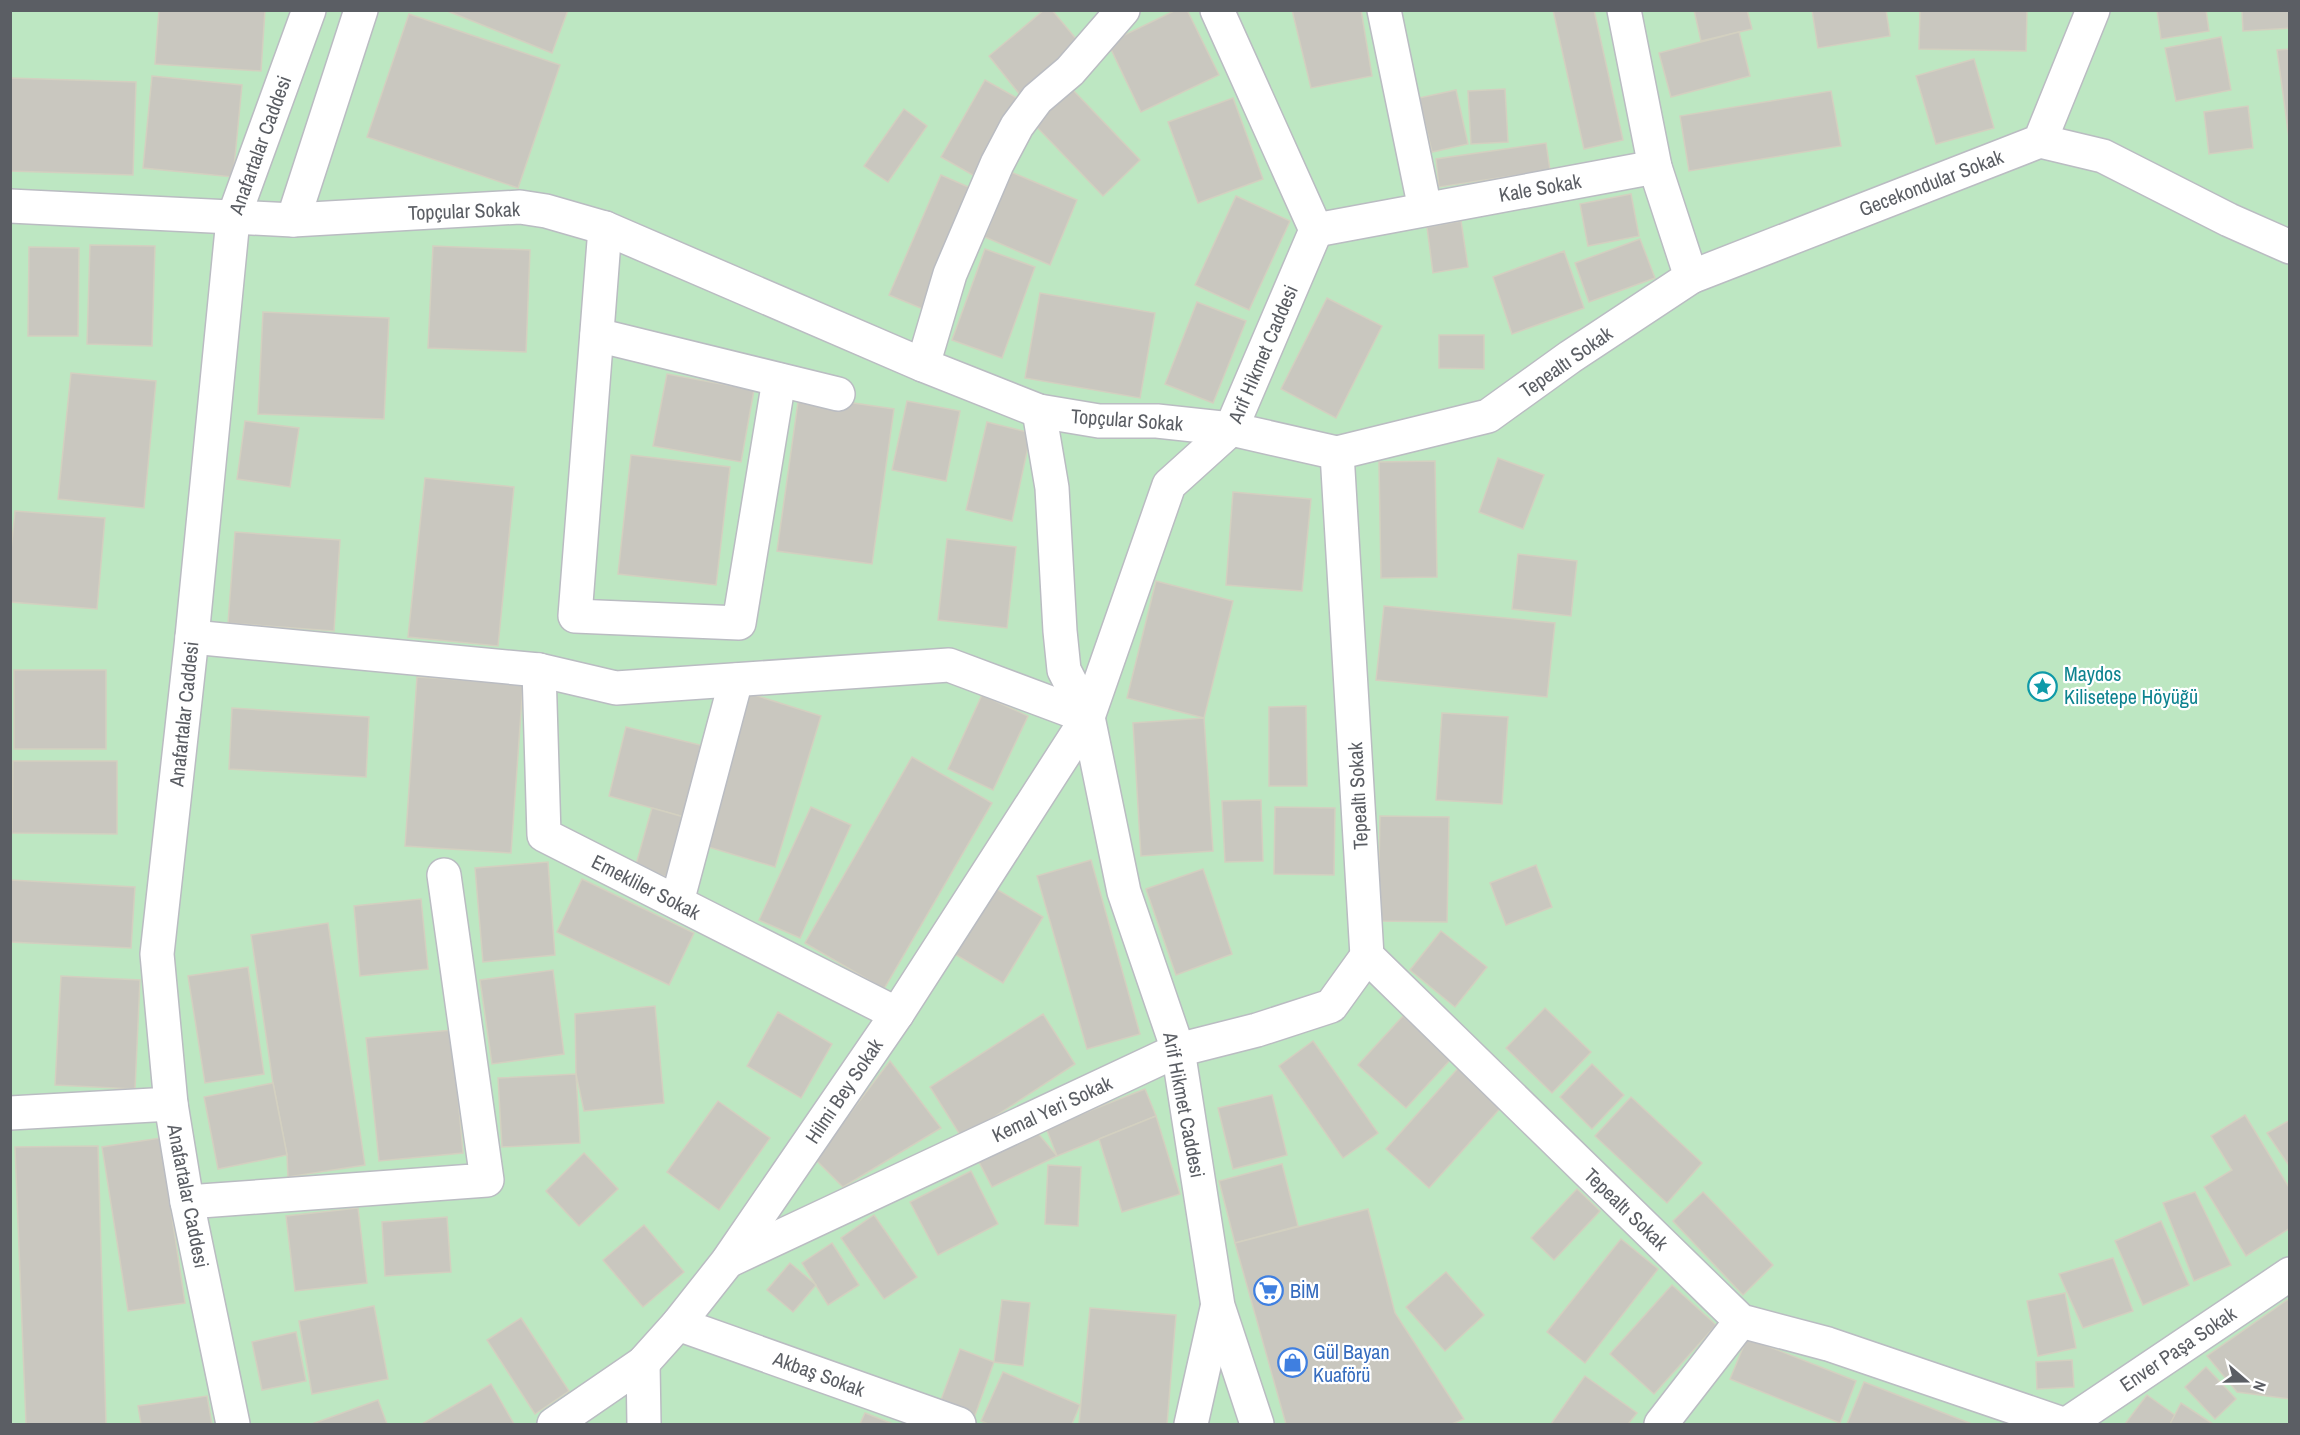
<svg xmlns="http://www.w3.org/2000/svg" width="2300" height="1435" viewBox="0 0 2300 1435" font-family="'Archivo Narrow',sans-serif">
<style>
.green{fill:#bde7c2}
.building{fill:#c9c7bf;stroke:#d3d0c0;stroke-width:1.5}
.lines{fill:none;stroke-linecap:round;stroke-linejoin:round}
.minor-casing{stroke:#babcc2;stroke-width:36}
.minor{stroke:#fff;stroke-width:33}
.labels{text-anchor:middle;stroke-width:4.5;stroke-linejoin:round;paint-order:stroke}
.street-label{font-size:20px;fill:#5b5e64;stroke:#fff}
.culture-label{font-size:20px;fill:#0d838f;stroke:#fff;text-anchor:start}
.shop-label{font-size:20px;fill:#366cbe;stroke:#fff;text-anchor:start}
</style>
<rect width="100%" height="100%" fill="#eeede2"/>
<rect class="green" x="11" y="11" width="2278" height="1413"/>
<g class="building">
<path d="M159 10H265L261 71 155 64Z"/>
<path d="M445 10H568L552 53Z"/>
<path d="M1044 10H1052L1082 46 1021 96 989 56Z"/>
<path d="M1176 10H1187L1219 75 1141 112 1108 43Z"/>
<path d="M1292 10H1361L1372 76 1311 88Z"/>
<path d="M1553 10H1594L1623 140 1584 149Z"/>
<path d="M1694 10H1747L1752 29 1701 41Z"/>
<path d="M1812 10H1886L1890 36 1818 48Z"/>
<path d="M1920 10H2027L2026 51 1919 49Z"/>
<path d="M2157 10H2206L2209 31 2161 39Z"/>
<path d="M2242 10H2290V28L2243 31Z"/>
<path d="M409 14 560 65 518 188 367 137Z"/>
<path d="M1739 32 1750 76 1671 97 1659 53Z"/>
<path d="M2221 37 2231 90 2176 101 2165 48Z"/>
<path d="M2290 49V138H2289L2277 50Z"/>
<path d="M1974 59 1994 128 1936 144 1916 76Z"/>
<path d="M152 76 242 85 233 177 143 168Z"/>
<path d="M10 78 136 82 133 175 10 171Z"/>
<path d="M985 80 1022 101 978 178 941 157Z"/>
<path d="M1071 88 1140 160 1103 196 1034 124Z"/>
<path d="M1505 89 1508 142 1471 144 1468 91Z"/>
<path d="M1456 90 1468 144 1432 152 1419 98Z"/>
<path d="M1831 91 1841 146 1689 171 1680 116Z"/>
<path d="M1233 98 1263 179 1198 203 1168 122Z"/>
<path d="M2248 106 2253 148 2209 154 2204 112Z"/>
<path d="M904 109 927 126 888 182 864 166Z"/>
<path d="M1546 143 1550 170 1439 187 1436 159Z"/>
<path d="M1011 172 1077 200 1050 265 985 237Z"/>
<path d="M941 175 975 190 923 309 889 295Z"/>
<path d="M1631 194 1639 236 1588 246 1580 204Z"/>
<path d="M1236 196 1290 221 1249 310 1195 285Z"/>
<path d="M1461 221 1468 267 1433 273 1427 227Z"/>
<path d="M1640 239 1655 278 1589 302 1575 263Z"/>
<path d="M90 245 155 246 152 346 87 344Z"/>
<path d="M433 246 530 250 526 352 428 348Z"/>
<path d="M29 247 79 248 78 336H28Z"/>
<path d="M985 249 1035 267 1002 358 952 340Z"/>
<path d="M1564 251 1584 308 1512 334 1493 277Z"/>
<path d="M1040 293 1155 313 1140 398 1025 378Z"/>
<path d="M1327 298 1382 326 1336 418 1281 389Z"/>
<path d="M1197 302 1246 321 1213 403 1165 384Z"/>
<path d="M263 312 389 318 384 419 258 414Z"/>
<path d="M1439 335H1484V369L1439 368Z"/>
<path d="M71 373 156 381 144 508 58 499Z"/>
<path d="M667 374 754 390 741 462 653 446Z"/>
<path d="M799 395 894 409 872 564 777 551Z"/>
<path d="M907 401 960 411 946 481 892 470Z"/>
<path d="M245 421 299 428 290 487 237 479Z"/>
<path d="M987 422 1031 433 1012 521 966 510Z"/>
<path d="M631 455 730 467 716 585 618 574Z"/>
<path d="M1498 458 1544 475 1523 529 1479 512Z"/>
<path d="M1435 461 1437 577 1381 578 1379 462Z"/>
<path d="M425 478 514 487 498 646 408 637Z"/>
<path d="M1233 492 1311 499 1302 591 1226 585Z"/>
<path d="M15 511 105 518 97 609 10 602V560Z"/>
<path d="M235 532 340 540 334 631 228 623Z"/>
<path d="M947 539 1016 547 1007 628 938 620Z"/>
<path d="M1518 554 1577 561 1571 616 1512 609Z"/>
<path d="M1156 581 1233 601 1204 718 1127 698Z"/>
<path d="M1384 606 1555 623 1547 697 1376 680Z"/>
<rect x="14" y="670" width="92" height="79"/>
<path d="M417 677 523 684 511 853 405 846Z"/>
<path d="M748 693 821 716 775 867 702 845Z"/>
<path d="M982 695 1028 716 993 790 948 769Z"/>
<path d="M1306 706 1307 786H1269V707Z"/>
<path d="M232 708 369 717 366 777 229 769Z"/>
<path d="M1442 713 1508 717 1502 804 1436 800Z"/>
<path d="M1204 718 1213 851 1141 856 1133 723Z"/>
<path d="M626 727 704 746 684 817 609 796Z"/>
<path d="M912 757 992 803 884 989 805 943Z"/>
<path d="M13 761H117V834L12 833Z"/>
<path d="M1261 800 1263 861 1225 862 1222 801Z"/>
<path d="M811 807 851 825 800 938 759 920Z"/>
<path d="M1275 807 1335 808 1334 875 1274 874Z"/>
<path d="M652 808 684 817 668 877 635 868Z"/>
<path d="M1380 816 1449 817 1447 922 1378 921Z"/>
<path d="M1091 860 1140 1034 1087 1049 1037 876Z"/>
<path d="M548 862 555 955 483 962 475 868Z"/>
<path d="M1536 865 1552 907 1506 925 1490 883Z"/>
<path d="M1203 869 1232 954 1176 975 1146 889Z"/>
<path d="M582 879 694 933 669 985 557 932Z"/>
<path d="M11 880 135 887 131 948 10 942Z"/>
<path d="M993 887 1043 917 1003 983 953 953Z"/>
<path d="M421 899 428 969 360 976 354 906Z"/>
<path d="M328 923 365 1165 288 1177 287 1155 273 1083 251 935Z"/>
<path d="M1441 931 1487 967 1455 1007 1410 970Z"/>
<path d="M248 967 264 1074 205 1083 188 976Z"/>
<path d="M553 970 564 1054 492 1064 480 980Z"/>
<path d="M61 976 140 980 135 1089 55 1085Z"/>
<path d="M655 1006 664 1103 584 1111 576 1074 575 1014Z"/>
<path d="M1545 1008 1591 1052 1552 1093 1506 1048Z"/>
<path d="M778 1012 832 1044 801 1098 747 1066Z"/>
<path d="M1043 1014 1075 1064 962 1138 930 1087Z"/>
<path d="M1403 1016 1451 1059 1406 1108 1358 1065Z"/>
<path d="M452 1030 463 1153 379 1161 366 1038Z"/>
<path d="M1313 1041 1378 1133 1343 1158 1279 1066Z"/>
<path d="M890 1061 941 1128 843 1187 815 1159Z"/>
<path d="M1592 1064 1624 1095 1592 1129 1560 1097Z"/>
<path d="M1461 1065 1504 1104 1429 1188 1386 1149Z"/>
<path d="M576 1074 580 1143 502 1147 498 1078Z"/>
<path d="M273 1083 287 1155 218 1169 204 1097Z"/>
<path d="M1145 1089 1156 1116 1057 1156 1046 1128Z"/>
<path d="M1272 1095 1287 1155 1233 1169 1218 1108Z"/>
<path d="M1631 1097 1702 1163 1667 1203 1595 1136Z"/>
<path d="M718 1101 770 1138 719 1210 667 1172Z"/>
<path d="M2245 1115 2290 1189V1228L2246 1256 2204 1187 2232 1170 2211 1136Z"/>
<path d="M1156 1116 1180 1194 1122 1212 1099 1139Z"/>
<path d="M2290 1120V1167L2267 1133Z"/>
<path d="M1036 1131 1057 1156 992 1187 978 1160Z"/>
<path d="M160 1138 185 1303 128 1311 102 1147Z"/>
<path d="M98 1146 106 1424H26L15 1147Z"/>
<path d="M584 1153 618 1189 579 1226 546 1191Z"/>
<path d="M1282 1164 1298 1226 1235 1243 1219 1181Z"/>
<path d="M1048 1165 1081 1167 1078 1226 1045 1224Z"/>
<path d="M971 1171 998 1224 938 1255 910 1202Z"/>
<path d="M1577 1189 1600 1211 1554 1260 1531 1238Z"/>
<path d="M1703 1192 1773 1265 1743 1295 1673 1221Z"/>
<path d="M2195 1192 2231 1265 2194 1281 2163 1203Z"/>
<path d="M358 1208 367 1283 295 1291 286 1216Z"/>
<path d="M1368 1209 1395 1313 1464 1419 1452 1424H1286L1235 1243Z"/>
<path d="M874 1215 917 1277 884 1299 841 1238Z"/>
<path d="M447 1217 451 1272 385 1276 382 1222Z"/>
<path d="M2161 1221 2189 1285 2143 1305 2115 1241Z"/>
<path d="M644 1225 684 1272 643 1307 603 1260Z"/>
<path d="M1621 1239 1658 1269 1585 1363 1547 1332Z"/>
<path d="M832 1243 859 1285 828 1305 802 1263Z"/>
<path d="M2113 1258 2133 1311 2083 1328 2059 1274Z"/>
<path d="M790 1263 816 1285 793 1312 767 1290Z"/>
<path d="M1446 1272 1484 1315 1445 1351 1406 1307Z"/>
<path d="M1672 1285 1716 1325 1654 1394 1610 1354Z"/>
<path d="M2065 1293 2076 1348 2038 1356 2027 1301Z"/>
<path d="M2290 1298V1399L2237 1392 2207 1356Z"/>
<path d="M1002 1300 1030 1303 1023 1366 994 1362Z"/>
<path d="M374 1306 388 1379 312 1394 299 1321Z"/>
<path d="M1090 1308 1176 1315 1167 1424H1079Z"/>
<path d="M521 1318 569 1391 535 1414 487 1340Z"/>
<path d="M296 1332 306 1381 262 1390 252 1342Z"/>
<path d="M1747 1338 1856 1381 1840 1423 1730 1379Z"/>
<path d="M960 1349 994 1362 974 1418 939 1405Z"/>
<path d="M2072 1360 2074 1387 2037 1389 2036 1362Z"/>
<path d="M2206 1367 2236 1399 2215 1419 2185 1387Z"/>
<path d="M1003 1372 1080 1405 1072 1424H988L981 1421Z"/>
<path d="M1585 1376 1637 1413 1628 1424H1551Z"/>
<path d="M1864 1382 1972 1424H1847Z"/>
<path d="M491 1384 514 1424H422Z"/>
<path d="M2147 1395 2176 1416 2170 1424H2125Z"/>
<path d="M207 1396 212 1424H141L138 1406Z"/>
<path d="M378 1400 387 1424H312Z"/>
<path d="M2181 1403 2213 1424H2170Z"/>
<path d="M865 1413 893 1424H860Z"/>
</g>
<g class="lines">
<defs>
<g id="minor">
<path d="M1384 10 1425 209"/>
<path d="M1624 10 1655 167 1691 277 1570 357 1488 416 1337 453 1367 956 1741 1321 1828 1344 2063 1424"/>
<path d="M2040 141 2103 156 2229 220 2290 247"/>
<path d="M10 206 293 220 520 207 546 211 605 228 923 365 1039 411 1099 421H1157L1231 429 1337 453"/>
<path d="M293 220 361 10"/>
<path d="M605 228 575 616 739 623 779 380"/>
<path d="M1316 230 1655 167"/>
<path d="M1691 277 2040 141 2093 10"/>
<path d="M597 335 838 394"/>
<path d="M923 365 950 274 997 164 1017 126 1037 99 1070 71 1123 10"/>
<path d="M1039 411 1052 488 1060 631 1064 670 1088 717 1124 892 1178 1050 1218 1306 1257 1424"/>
<path d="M192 637 539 670 616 688 949 665 1088 717"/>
<path d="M539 670 544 835 897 1014"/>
<path d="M677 902 736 680"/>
<path d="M10 1113 171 1104"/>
<path d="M187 1202 487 1180 444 875"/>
<path d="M728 1261 1178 1050 1257 1030 1331 1006 1367 956"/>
<path d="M678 1324 959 1424"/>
<path d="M643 1363 644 1424"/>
<path d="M233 1424 187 1202 171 1104 157 954 192 637 233 219 309 10"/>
<path d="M554 1424 643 1363 678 1324 727 1262 897 1014 1088 717 1169 485 1231 429 1316 230 1217 10"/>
<path d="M1191 1424 1217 1308"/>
<path d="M1661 1424 1741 1321"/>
<path d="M2067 1424 2290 1274"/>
</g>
</defs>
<use href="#minor" class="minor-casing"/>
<use href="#minor" class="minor"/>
</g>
<defs>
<symbol id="sight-ring" viewBox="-11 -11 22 22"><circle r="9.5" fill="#fff" stroke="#0f9aa8" stroke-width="1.5"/><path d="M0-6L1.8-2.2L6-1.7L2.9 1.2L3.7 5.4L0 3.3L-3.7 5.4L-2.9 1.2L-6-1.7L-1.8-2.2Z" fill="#0f9aa8"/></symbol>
<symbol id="supermarket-ring" viewBox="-11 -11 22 22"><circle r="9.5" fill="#fff" stroke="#3f7fe0" stroke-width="1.5"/><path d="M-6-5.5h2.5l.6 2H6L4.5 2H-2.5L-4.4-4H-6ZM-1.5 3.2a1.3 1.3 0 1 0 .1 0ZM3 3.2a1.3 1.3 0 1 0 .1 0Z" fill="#3f7fe0"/></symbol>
<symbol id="shop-ring" viewBox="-11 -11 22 22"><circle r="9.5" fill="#fff" stroke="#3f7fe0" stroke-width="1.5"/><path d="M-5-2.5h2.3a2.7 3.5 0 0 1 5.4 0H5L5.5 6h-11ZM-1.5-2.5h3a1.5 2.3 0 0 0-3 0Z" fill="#3f7fe0"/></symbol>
</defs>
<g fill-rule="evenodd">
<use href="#sight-ring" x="2026" y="670" width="33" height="33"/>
<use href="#supermarket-ring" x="1252" y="1274" width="33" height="33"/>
<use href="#shop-ring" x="1276" y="1346" width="33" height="33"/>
</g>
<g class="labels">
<g class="street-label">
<text transform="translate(260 145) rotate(-70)" y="7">Anafartalar Caddesi</text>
<text transform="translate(1931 183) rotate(-21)" y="7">Gecekondular Sokak</text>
<text transform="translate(1540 188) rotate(-10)" y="7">Kale Sokak</text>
<text transform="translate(464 211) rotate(-2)" y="7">Topçular Sokak</text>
<text transform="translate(1263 354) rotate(-67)" y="7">Arif Hikmet Caddesi</text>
<text transform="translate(1566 362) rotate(-35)" y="7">Tepealtı Sokak</text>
<text transform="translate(1127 420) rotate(4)" y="7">Topçular Sokak</text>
<text transform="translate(184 714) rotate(-84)" y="7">Anafartalar Caddesi</text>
<text transform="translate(1358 796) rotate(-93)" y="7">Tepealtı Sokak</text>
<text transform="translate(646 887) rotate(27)" y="7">Emekliler Sokak</text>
<text transform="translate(844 1091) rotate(-56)" y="7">Hilmi Bey Sokak</text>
<text transform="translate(1184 1105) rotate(79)" y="7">Arif Hikmet Caddesi</text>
<text transform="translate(1052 1109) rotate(-25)" y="7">Kemal Yeri Sokak</text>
<text transform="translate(188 1196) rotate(79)" y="7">Anafartalar Caddesi</text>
<text transform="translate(1626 1209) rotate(44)" y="7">Tepealtı Sokak</text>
<text transform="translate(2178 1349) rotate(-34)" y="7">Enver Paşa Sokak</text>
<text transform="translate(819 1374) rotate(20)" y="7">Akbaş Sokak</text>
</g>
<g class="culture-label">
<text x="2064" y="681">Maydos<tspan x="2064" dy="23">Kilisetepe Höyüğü</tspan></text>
</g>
<g class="shop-label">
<text x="1290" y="1298">BİM</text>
<text x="1313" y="1359">Gül Bayan<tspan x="1313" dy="23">Kuaförü</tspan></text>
</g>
</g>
<rect width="2300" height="1435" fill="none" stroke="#5b5e64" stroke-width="24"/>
<g transform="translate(2246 1381) rotate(110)" stroke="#ffffff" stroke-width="4.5" paint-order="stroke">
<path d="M0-4.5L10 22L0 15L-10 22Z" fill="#5b5e64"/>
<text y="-9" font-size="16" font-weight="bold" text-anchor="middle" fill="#5b5e64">N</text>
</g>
</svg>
